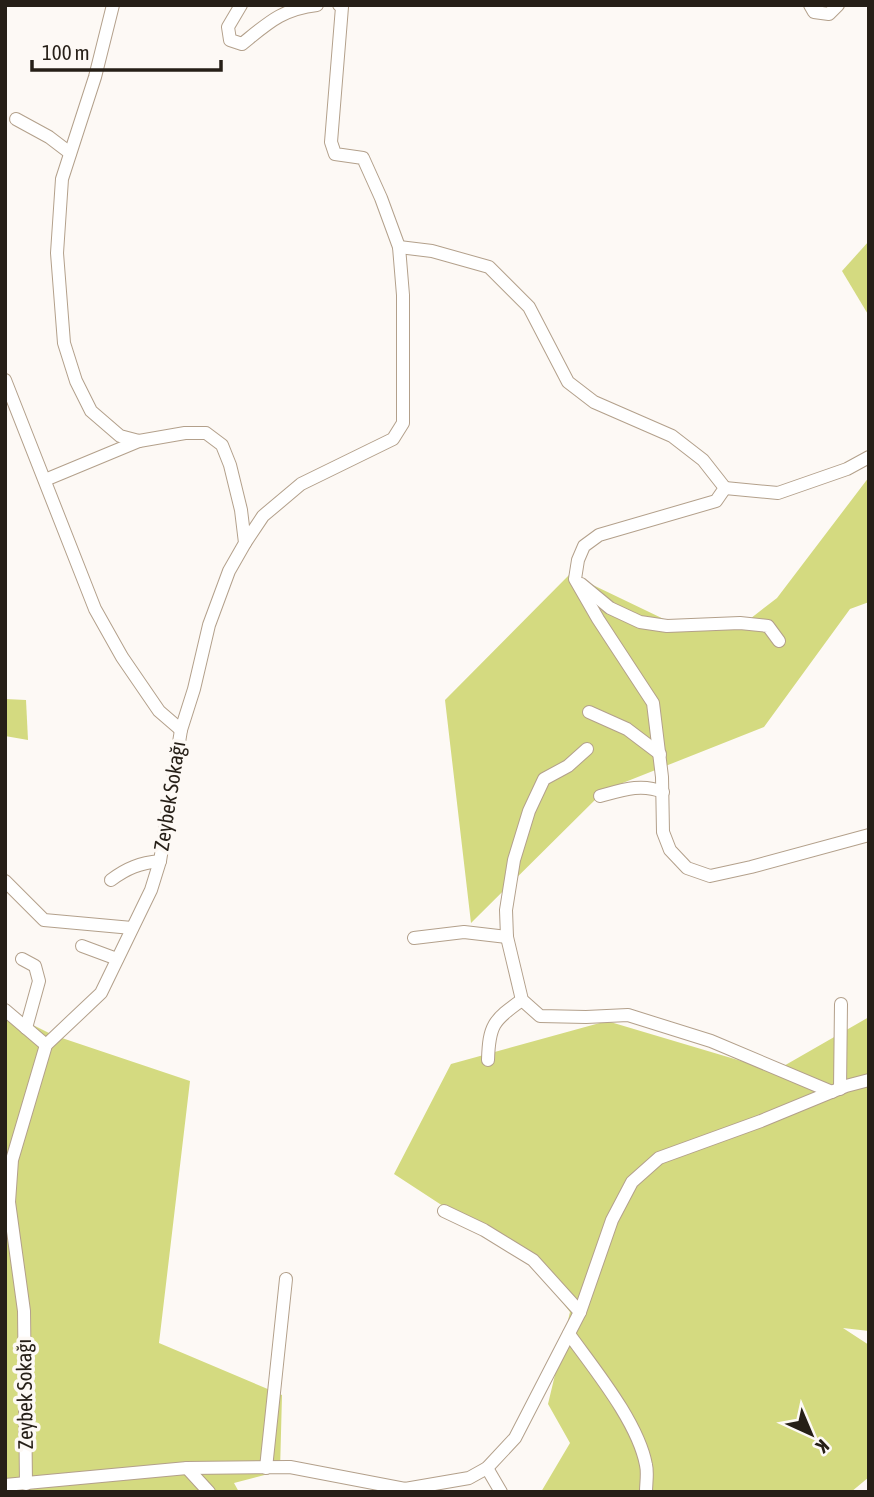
<svg xmlns="http://www.w3.org/2000/svg" width="874" height="1497" viewBox="0 0 874 1497" font-family="'Asap Condensed',sans-serif">
<style>
.green{fill:#d4da80}
.lines{fill:none;stroke-linecap:round;stroke-linejoin:round}
.minor-casing{stroke:#b3a08b;stroke-width:14}
.minor{stroke:#fff;stroke-width:12}
.labels{text-anchor:middle;stroke-width:7;stroke-linejoin:round;paint-order:stroke}
.street-label{font-size:21px;fill:#261f17;stroke:#fdf9f5}
</style>
<rect width="100%" height="100%" fill="#fdf9f5"/>
<g class="green">
<path d="M869 241V316L842 271Z"/>
<path d="M869 477V602L850 609 764 727 605 790 471 923 445 700 570 574 672 623 746 622 777 598Z"/>
<path d="M5 699 26 700 28 740 5 736Z"/>
<path d="M7 1012 53 1035 190 1081 159 1343 282 1395 280 1471 234 1483 239 1492H5V1018Z"/>
<path d="M869 1017V1331L843 1328 869 1345V1477L851 1492H541L570 1443 548 1404 570 1312 532 1264 394 1174 451 1064 607 1021 775 1071Z"/>
</g>
<g class="lines">
<defs>
<g id="minor">
<path d="M241 5 228 27 230 40 242 44C268 23 282 9 317 5"/>
<path d="M810 5 814 12 829 14 838 5"/>
<path d="M16 119 49 137 70 153"/>
<path d="M399 247 432 251 489 267 529 307 568 382 594 402 672 436 703 460 725 488 716 501 599 535 584 546 578 560 575 579 598 619 653 703 662 777 663 832 670 850 687 868 710 876 751 867 869 835"/>
<path d="M5 380 95 609 122 657 159 711 181 730"/>
<path d="M45 480 139 441"/>
<path d="M725 488 778 493 847 469 869 457"/>
<path d="M245 543 263 516 301 484 393 439 403 423V295L399 247 381 198 363 158 335 154 331 142 342 7 339 5"/>
<path d="M581 584 610 608 640 622 667 626 740 623 768 626 779 641"/>
<path d="M589 712 627 729 660 754"/>
<path d="M587 749 568 766 544 779 529 811 514 860 506 910 507 937 522 1000 540 1016 586 1017 628 1015 711 1041 832 1092"/>
<path d="M600 796C622 790 641 783 663 792"/>
<path d="M111 880C127 868 140 863 160 861"/>
<path d="M5 881 44 920 132 928"/>
<path d="M414 938 464 932 507 937"/>
<path d="M82 946 117 959"/>
<path d="M22 959 35 966 39 981 26 1028"/>
<path d="M5 1010 46 1045"/>
<path d="M488 1060C489 1026 493 1020 522 1000"/>
<path d="M840 1089 841 1004"/>
<path d="M444 1211 484 1230 533 1260 580 1312"/>
<path d="M569 1334C594 1369 638 1422 646 1465 648 1473 646 1483 646 1492"/>
<path d="M187 1468 209 1492"/>
<path d="M266 1468 286 1279"/>
<path d="M487 1468 501 1492"/>
<path d="M26 1484 24 1311 9 1202 12 1160 46 1045 101 993 151 890 160 861 181 730 194 689 209 625 229 571 245 543 241 510 230 465 222 445 206 433H185L139 441 120 436 91 411 76 381 64 343 57 253 62 179 95 77 113 5"/>
<path d="M5 1485 187 1468 290 1467 405 1489 469 1478 487 1468 515 1438 580 1312 612 1220 632 1182 659 1158 761 1121 846 1086 869 1080"/>
</g>
</defs>
<use href="#minor" class="minor-casing"/>
<use href="#minor" class="minor"/>
</g>
<g class="labels">
<g class="street-label">
<text transform="translate(170 796) rotate(-81)" y="7">Zeybek Sokağı</text>
<text transform="translate(25 1394) rotate(-91)" y="7">Zeybek Sokağı</text>
</g>
</g>
<rect width="874" height="1497" fill="none" stroke="#261f17" stroke-width="14"/>
<g transform="translate(811 1434) rotate(136)" stroke="#fdf9f5" stroke-width="5" paint-order="stroke">
<path d="M0-5L12 26L0 18L-12 26Z" fill="#261f17"/>
<text y="-10" font-size="19" font-weight="bold" text-anchor="middle" fill="#261f17">K</text>
</g>
<path d="M32 60v10h189v-10" fill="none" stroke="#261f17" stroke-width="3.5"/>
<text x="42" y="60" font-size="21" fill="#261f17" stroke="#fdf9f5" stroke-width="5" paint-order="stroke">100 m</text>
</svg>
